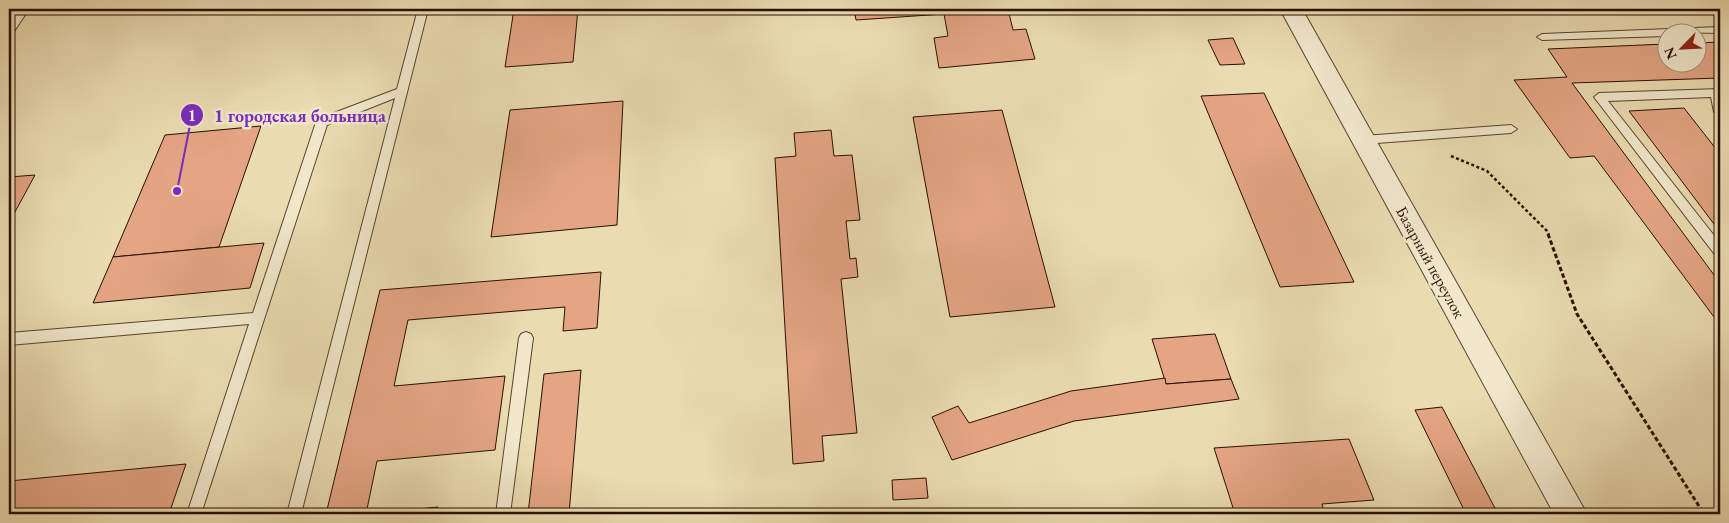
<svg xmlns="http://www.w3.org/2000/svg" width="1729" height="523" viewBox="0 0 1729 523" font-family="'EB Garamond',serif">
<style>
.building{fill:#e4a584;stroke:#2a0e01}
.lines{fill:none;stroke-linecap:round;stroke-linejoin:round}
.lane-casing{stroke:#5a422d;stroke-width:2}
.street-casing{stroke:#5a422d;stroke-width:2}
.path-far1{stroke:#2a0e01;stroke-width:2.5;stroke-dasharray:3 2.5;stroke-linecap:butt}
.path{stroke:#2a0e01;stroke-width:3;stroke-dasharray:4.5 2.5;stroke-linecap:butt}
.lane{fill:#f1e8cc;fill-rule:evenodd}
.street{fill:#f1e8cc;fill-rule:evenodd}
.labels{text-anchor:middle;stroke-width:5;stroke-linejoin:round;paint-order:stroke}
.street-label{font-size:16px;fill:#2a0e01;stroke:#f1e8cc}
.leader{fill:none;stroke:#7b2cbf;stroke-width:2}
.callout-dot{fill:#7b2cbf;stroke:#f1e8cc;stroke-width:2}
.mark-label{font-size:15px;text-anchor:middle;font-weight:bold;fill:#fff}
.callout-label{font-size:18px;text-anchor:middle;font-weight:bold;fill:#7b2cbf;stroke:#f1e8cc;stroke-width:5;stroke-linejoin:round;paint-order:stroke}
</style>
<rect width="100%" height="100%" fill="#eadcb1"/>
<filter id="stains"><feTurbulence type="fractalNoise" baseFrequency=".004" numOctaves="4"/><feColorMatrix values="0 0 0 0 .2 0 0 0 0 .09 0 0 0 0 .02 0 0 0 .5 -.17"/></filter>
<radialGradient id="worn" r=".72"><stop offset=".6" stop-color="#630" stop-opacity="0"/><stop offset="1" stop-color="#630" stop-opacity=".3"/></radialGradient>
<g class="building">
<path d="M514 9H578L573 62 505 67Z"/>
<path d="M854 9H1008L1013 30 1026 29 1035 59 939 68 934 38 948 36 944 14 856 20Z"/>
<path d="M1233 38 1245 64 1220 65 1208 40Z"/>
<path d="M1720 42V78L1572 83 1720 283V325L1594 156 1570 158 1514 80 1567 77 1548 49 1666 44V62H1696V43Z"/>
<path d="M1264 93 1354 282 1280 287 1201 96Z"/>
<path d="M623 101 617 225 491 237 510 110Z"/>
<path d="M1684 108 1720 154V232L1629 111Z"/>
<path d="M1002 110 1055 307 950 317 913 117Z"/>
<path d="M261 126 219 247 113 257 165 135Z"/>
<path d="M831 130 834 156 852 155 860 220 846 221 850 259 856 258 858 277 841 279 857 433 822 436 824 461 793 464 775 158 796 156 794 133Z"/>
<path d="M35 175 9 223V177Z"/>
<path d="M264 243 250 288 93 303 113 257Z"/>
<path d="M601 272 597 328 563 331 565 307 408 320 394 386 505 376 495 450 377 461 366 514 438 507 437 514H326L380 290Z"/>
<path d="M1215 334 1231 379 1166 384 1152 339Z"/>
<path d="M581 370 569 514H528L544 374Z"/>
<path d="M1165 378 1166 384 1231 379 1239 399 1074 421 952 460 932 417 958 406 969 423 1071 391Z"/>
<path d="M1442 407 1498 514H1466L1415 410Z"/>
<path d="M1349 439 1374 500 1322 504 1325 514H1235L1214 448Z"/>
<path d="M186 464 169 514H9V481Z"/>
<path d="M926 478 928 498 893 500 892 480Z"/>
</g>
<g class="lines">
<defs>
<g id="lane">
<path d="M19 9H29L13 33 9 34V24Z"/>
<path d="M418 9H428L301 514H287L395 98 327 125 201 514H187L249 324 9 345V333L253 313 316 122 318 119 397 89Z"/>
<path d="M1720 27V33L1666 32V36L1542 40 1537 37 1542 34Z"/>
<path d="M1720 89V116L1714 112 1711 97 1608 101 1720 243V257L1716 256 1594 97 1599 93Z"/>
<path d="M1511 125 1517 129 1511 133 1363 144 1357 140 1363 136Z"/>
<path d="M526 332 531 334 533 338 510 514H496L519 338 521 334Z"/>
</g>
<path id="street" d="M1280 9H1302L1587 514H1554Z"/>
</defs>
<use href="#lane" class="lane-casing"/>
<use href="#street" class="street-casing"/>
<path class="path-far1" d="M1451 156 1487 171 1547 231 1549 235"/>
<path class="path" d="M1548 234 1577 314 1704 514"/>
<use href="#lane" class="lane"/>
<use href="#street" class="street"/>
</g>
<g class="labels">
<g class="street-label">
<text transform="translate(1431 262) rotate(61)" y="6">Базарный переулок</text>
</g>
</g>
<path class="leader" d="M177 191L192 115"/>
<g class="callout-dot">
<circle cx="177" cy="191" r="5"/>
<circle cx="192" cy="115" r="12"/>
</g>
<g class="mark-label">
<text x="192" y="121">1</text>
</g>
<g class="callout-label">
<text x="300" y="122">1 городская больница</text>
</g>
<rect width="1729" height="523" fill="none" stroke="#eadcb1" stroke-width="30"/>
<rect x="10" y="10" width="1709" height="503" fill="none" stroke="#2a0e01" stroke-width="2.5"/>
<rect x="15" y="15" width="1699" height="493" fill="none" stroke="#2a0e01"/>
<g transform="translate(1682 48) rotate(246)"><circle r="24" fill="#f1e8cc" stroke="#a1917b"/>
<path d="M0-4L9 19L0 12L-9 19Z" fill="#8f2418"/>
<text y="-8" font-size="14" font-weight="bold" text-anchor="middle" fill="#2a0e01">N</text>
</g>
<rect width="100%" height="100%" filter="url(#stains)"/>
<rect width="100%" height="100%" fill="url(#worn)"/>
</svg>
